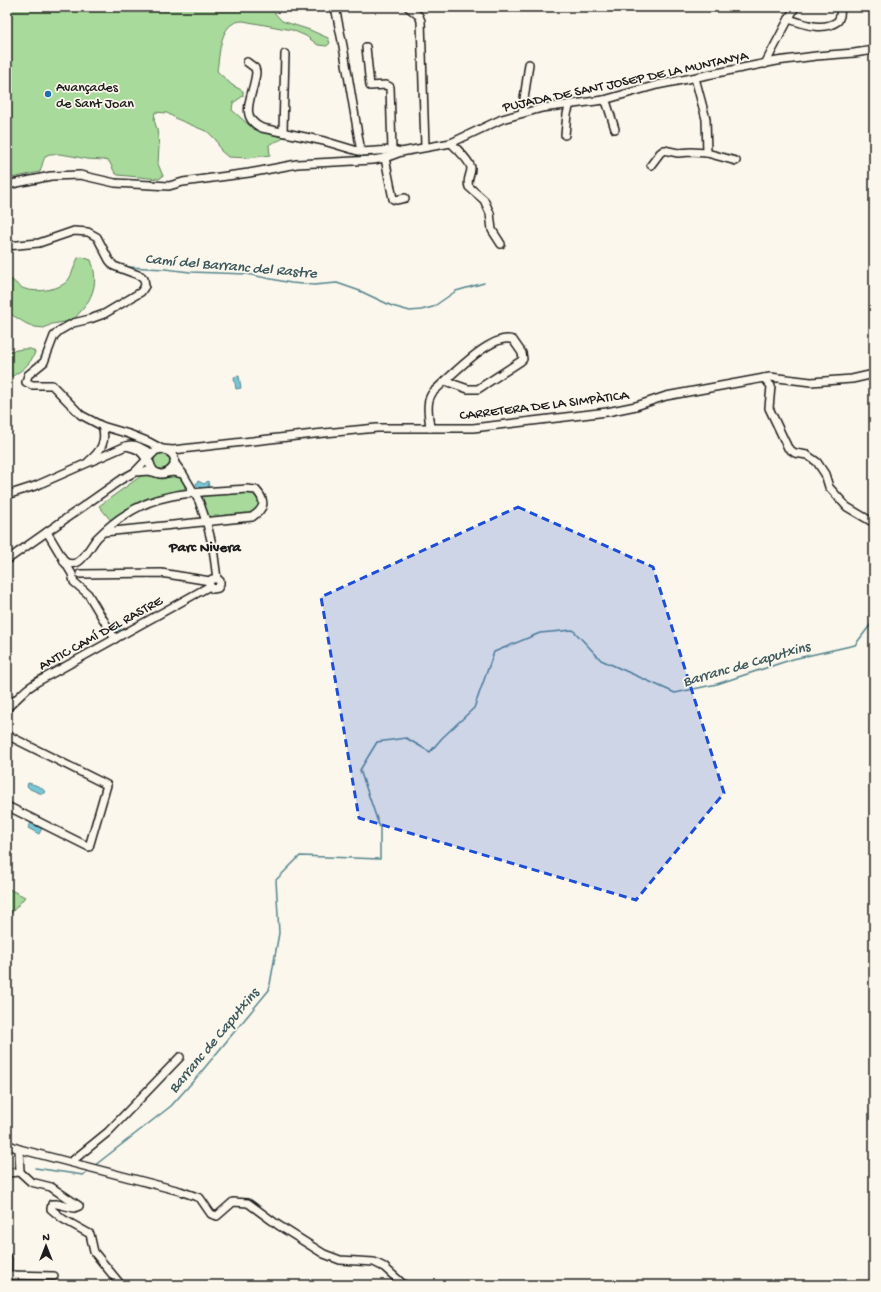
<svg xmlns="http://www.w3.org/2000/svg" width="881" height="1292" viewBox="0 0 881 1292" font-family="'Gochi Hand',sans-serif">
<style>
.green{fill:#a7da9b;stroke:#627b5c}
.water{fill:#78c7d6;stroke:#53838c}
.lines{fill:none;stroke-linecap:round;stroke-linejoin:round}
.stream{stroke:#53838c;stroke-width:1.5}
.minor-casing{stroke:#1c1c1c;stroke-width:10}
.minor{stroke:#fbf7ec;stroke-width:7}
.marked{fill:#1d4ed8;fill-opacity:0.2;stroke:#1d4ed8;stroke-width:3;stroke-dasharray:8 5;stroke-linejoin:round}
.poi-dot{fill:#1f6fb2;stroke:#fbf7ec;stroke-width:1.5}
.labels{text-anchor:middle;stroke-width:3.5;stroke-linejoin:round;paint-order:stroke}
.street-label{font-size:14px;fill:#1c1c1c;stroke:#fbf7ec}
.poi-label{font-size:14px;fill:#1c1c1c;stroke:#fbf7ec;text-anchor:start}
.water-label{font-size:15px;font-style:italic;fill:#3c585d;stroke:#fbf7ec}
.neighbourhood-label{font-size:15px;font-weight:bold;fill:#1c1c1c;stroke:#fbf7ec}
</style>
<rect width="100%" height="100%" fill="#fbf7ec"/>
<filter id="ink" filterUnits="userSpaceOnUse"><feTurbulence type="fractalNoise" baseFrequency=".025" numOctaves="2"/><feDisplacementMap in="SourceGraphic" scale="8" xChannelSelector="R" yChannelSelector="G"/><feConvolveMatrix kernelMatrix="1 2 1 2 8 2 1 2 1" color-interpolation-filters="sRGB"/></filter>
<g filter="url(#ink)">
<g class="green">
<path d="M7 7H269L282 21 310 30 328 38 330 43 327 46 318 45 306 36 292 30 243 21C219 21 220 54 217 71L232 85 243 91V96L233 103 232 110 249 125 254 127 282 135 284 137C280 142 273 141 269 145L270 155 249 158 228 157 221 151 216 140 208 132 177 119 167 113 155 112 154 120 157 129 159 146 158 164 163 176 159 179 118 175 115 173 109 161C102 159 95 160 87 159 80 158 54 151 47 155 43 158 42 167 40 172L7 179Z"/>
<path d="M82 257 91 260C98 279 95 294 82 310 78 314 76 318 71 321L52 324 44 328 35 327 27 324 7 312V277C14 280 18 287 25 289 37 293 62 290 69 279 73 273 74 265 78 258Z"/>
<path d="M22 349H31L35 352C31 365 19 373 7 379V352Z"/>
<circle cx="162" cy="461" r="8"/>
<path d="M145 475 162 479 176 475C182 479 188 484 183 491L112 522 99 506 141 476Z"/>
<path d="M248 492 256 495C261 503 259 507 254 514L209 518 202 497 203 496Z"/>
<path d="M7 888 25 897 7 918Z"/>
</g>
<g class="water">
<path d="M239 376 241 388 236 389 234 377Z"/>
<path d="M198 481 204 484 208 481 209 487 198 488 196 484Z"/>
<path d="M115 621 122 625 120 630 117 632C113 630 112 624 115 621Z"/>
<path d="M28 783C33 784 43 787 45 792L42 794 30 789 27 786Z"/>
<path d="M31 823 42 828 39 834 28 828Z"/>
</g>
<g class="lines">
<g class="stream">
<path d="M116 263 128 267 165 269 190 272 247 274 291 283 314 285 337 283 360 291 392 306 410 311 421 310 433 307 456 291 484 283"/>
<path d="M94 1166 171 1106 197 1077 269 990 279 933 276 880 300 856 380 859V828L360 770 377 742 406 738 430 752 442 738 474 708 494 652 540 633 573 630 601 660 675 693 717 684 793 659 855 645 874 620"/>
<path d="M35 1168 83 1175 90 1170"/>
</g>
<defs>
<g id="minor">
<path d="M335 7 343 46 361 152"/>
<path d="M408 7 419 16 421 21 425 147"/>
<path d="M789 19C804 24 823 32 838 21L840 16 841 7"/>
<path d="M366 47 370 86 386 85 390 87 392 150"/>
<path d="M247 62 255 68 256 72C255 93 236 117 262 128L324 141 361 152 392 150 401 152"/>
<path d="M765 64 795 7"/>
<path d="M695 78 706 119 707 153"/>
<path d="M604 100 607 104 615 129"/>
<path d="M522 113 529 64"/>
<path d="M283 132 285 54"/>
<path d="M565 135 567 114 570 104"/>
<path d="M451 143C456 148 470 161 471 168 471 175 466 180 469 187L484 200 490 213 492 230 501 244"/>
<path d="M385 158 393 199 396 200 405 198"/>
<path d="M651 165 660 153 664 150 678 153 691 152 707 153 736 161"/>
<path d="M7 185 51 176 80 175 115 183 169 186 183 182 249 173 297 164 373 160 385 158 401 152 451 143 502 119 542 108 604 100 657 85 777 61 816 56 854 53 874 50"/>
<path d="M7 246 39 243 74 231 88 232 97 237 109 260 114 266 141 276 144 279 145 286 141 292 104 314 90 319 73 323 59 331 54 336 44 362 28 375 26 382 32 385H52L81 415 102 426 129 434 149 442 162 449"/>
<path d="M764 378 771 386 769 408 788 448 795 453 807 455 817 462 825 474 829 487 847 507 874 523"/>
<path d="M430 428C429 416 425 402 433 392 448 379 493 331 513 340L522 353 523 359 521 361 478 389H468L445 381"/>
<path d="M89 461C101 451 107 441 102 426"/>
<path d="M150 463C157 490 191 460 165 450"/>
<path d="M151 467C143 454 142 449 126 446 139 442 141 451 153 453"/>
<path d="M135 472 149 471 157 473"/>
<path d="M166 473 174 472 183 474 174 462"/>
<path d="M183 474 199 501 207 524 213 548 217 579 220 581V584L218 588 213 589 209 585 210 581 212 579H217"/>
<path d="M7 495 35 486 126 446"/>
<path d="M47 532 72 574 74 582 88 594 115 639"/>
<path d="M7 560 122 479 135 472 155 451 162 449 173 450 314 434 377 428H473L607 412 636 406 666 396 770 377 811 382 852 379 874 374"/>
<path d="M64 562C69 564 73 565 78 562 84 559 92 544 97 538 105 530 115 521 125 515 161 490 204 493 246 489L256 490C267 502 264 509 252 517L104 532"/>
<path d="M80 574 161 573 210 581"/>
<path d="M7 708 27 689 37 682 210 586"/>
<path d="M7 735 107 785 89 847 7 806"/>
<path d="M7 1144 19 1149 180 1191 200 1198 211 1214 217 1216 233 1202 248 1203 278 1225 324 1254 340 1260 374 1262 384 1267 404 1285"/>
<path d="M71 1162 108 1132 180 1057"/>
<path d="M20 1172 31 1182 51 1187 79 1206 74 1208 57 1204H52L51 1209 63 1219 90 1234 94 1252 121 1285"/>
<path d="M7 1173 20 1172 19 1149"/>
<path d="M7 1257 8 1259 7 1285"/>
<path d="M7 1275 54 1276"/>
</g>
</defs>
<use href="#minor" class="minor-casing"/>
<use href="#minor" class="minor"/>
</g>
</g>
<path class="marked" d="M518 507 653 567 724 793 636 900 359 818 321 597Z"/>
<circle class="poi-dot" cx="48" cy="94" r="4"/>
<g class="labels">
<g class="street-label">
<text transform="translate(625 80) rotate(-12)" y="5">PUJADA DE SANT JOSEP DE LA MUNTANYA</text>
<text transform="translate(544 404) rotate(-7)" y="5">CARRETERA DE LA SIMPÀTICA</text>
<text transform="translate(100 632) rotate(-29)" y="5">ANTIC CAMÍ DEL RASTRE</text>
</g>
<g class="poi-label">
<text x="56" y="91">Avançades<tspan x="56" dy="16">de Sant Joan</tspan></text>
</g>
<g class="water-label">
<text transform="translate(231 265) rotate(5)" y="5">Camí del Barranc del Rastre</text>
<text transform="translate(746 663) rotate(-16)" y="5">Barranc de Caputxins</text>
<text transform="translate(213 1040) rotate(-50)" y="5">Barranc de Caputxins</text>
</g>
<g class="neighbourhood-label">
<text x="205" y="551">Parc Nivera</text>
</g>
</g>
<rect width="881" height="1292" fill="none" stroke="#fbf7ec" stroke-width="24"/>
<rect x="12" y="12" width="857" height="1268" fill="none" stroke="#1c1c1c" stroke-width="1.5" filter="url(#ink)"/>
<g transform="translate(46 1246)" stroke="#fbf7ec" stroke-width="3" paint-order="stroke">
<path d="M0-3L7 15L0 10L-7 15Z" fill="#1c1c1c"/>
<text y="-6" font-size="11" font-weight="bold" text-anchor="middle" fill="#1c1c1c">N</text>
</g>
</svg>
